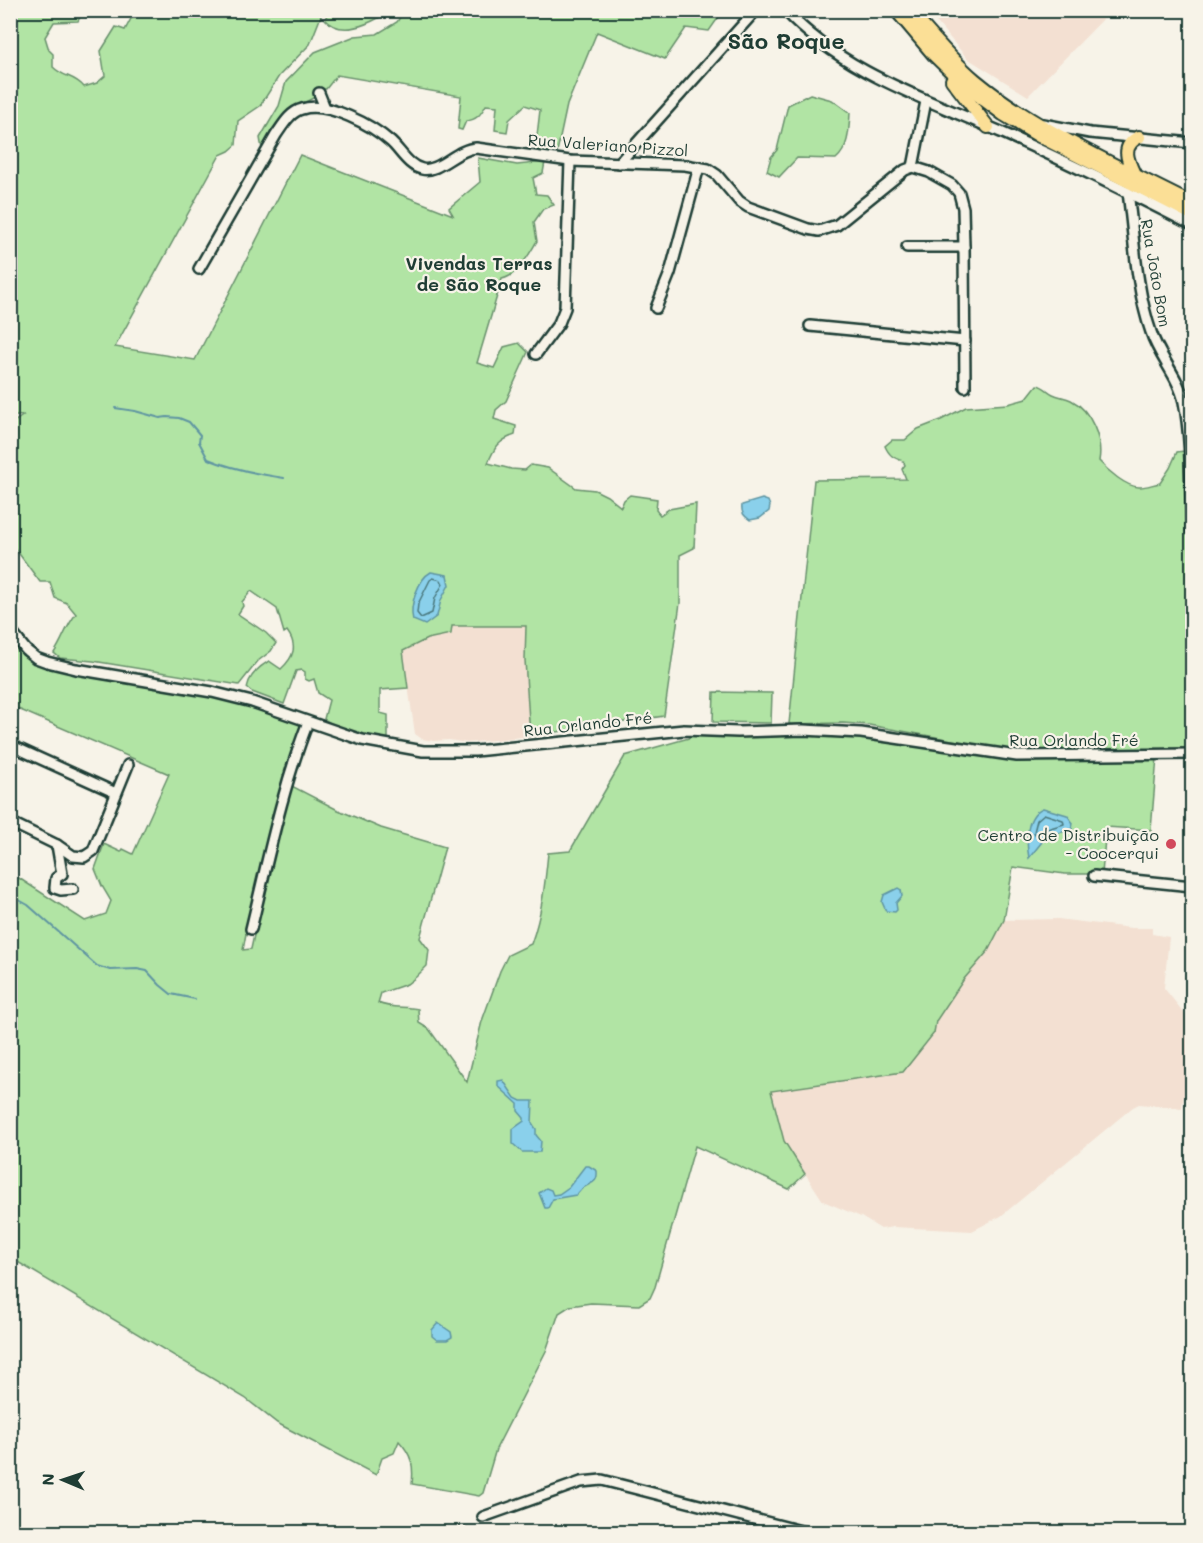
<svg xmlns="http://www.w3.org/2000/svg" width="1203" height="1543" viewBox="0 0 1203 1543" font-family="Mali,sans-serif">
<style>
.built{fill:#f3e0d2}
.green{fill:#b1e4a4;stroke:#68906c;stroke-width:1.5}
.water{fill:#8ad0eb;stroke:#5f95a2;stroke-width:1.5}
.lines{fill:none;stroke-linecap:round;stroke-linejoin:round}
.shore{stroke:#4a787d;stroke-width:1.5}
.stream{stroke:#5f95a2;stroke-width:2}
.minor-casing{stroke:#1f3d34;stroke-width:14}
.highway-casing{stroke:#1f3d34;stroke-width:16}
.minor{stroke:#f7f3e8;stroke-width:9}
.highway{stroke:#fbdf96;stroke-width:12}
.poi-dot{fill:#d1495b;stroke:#f7f3e8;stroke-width:2}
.labels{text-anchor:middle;stroke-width:4.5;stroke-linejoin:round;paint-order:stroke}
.street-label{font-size:16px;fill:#1f3d34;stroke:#f7f3e8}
.poi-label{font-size:16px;fill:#1f3d34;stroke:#f7f3e8;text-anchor:end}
.neighbourhood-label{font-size:18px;font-weight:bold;fill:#1f3d34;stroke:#f7f3e8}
.district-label{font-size:22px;font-weight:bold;fill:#1f3d34;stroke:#f7f3e8}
</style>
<rect width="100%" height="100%" fill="#f7f3e8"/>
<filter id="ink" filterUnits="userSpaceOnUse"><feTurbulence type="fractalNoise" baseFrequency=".0167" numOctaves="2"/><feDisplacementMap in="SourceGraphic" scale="12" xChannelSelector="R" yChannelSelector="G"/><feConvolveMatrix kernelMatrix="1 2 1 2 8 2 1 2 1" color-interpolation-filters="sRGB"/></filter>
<g filter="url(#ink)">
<g class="built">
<path d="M927 11H1111L1028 96 967 58Z"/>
<path d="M452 626H526L525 660 530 736 467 743 449 740 433 741 422 739 415 734 403 651 427 639 450 634Z"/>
<path d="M1058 919 1131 928H1152V934L1169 937 1164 988 1192 1023V1043L1182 1108 1139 1104 1133 1107 1001 1216 972 1231 893 1227 881 1229 861 1217 823 1201 784 1141 770 1091 903 1072 934 1033 936 1021 964 979 988 951 1004 920Z"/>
</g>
<g class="green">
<path d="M11 11H94L91 15 83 11 78 21 54 22 45 37 49 50 53 54V67C64 78 74 75 84 87L97 83 105 76 101 51 116 27 125 30 135 11H323L310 44 279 76 260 106 238 121 236 145 229 151 220 155 115 347 195 360 300 155 453 215 449 208 480 182 478 158 517 165 545 162 543 173 533 178 536 194 547 195 554 205 543 209 534 222 537 241C529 254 518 276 502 279L477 363 494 368 504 347 519 343 528 352 506 401 496 410 494 419 516 426 515 435C499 440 494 448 488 463L511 469 525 470 531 465 548 468 576 488 595 490 607 496 621 507 624 500 630 495 657 499 656 510 660 515 669 509 696 504 694 548 680 555V603L664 716 530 736 525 660 526 626H452L451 634 427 639 403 651 408 688 380 690V713L388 715V740C366 739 342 731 324 719L329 700 318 693 314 679 309 681 305 679V672L302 670 296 671 284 704 252 692 247 688C249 676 259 667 269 661L281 669C294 657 298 646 287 631L284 633 277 609 251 591 242 602 243 606 238 614 266 633 276 643 271 651 258 661 239 685 93 661 60 658 54 653C63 640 66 626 76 614L67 603 55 598 50 582H40L11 543V424L24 415 11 417Z"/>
<path d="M329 11V10L390 11C373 22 342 39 325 19Z"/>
<path d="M404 11H723L709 31 686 28 665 59 597 32 567 105 557 152 550 155 535 153 540 110 525 105 509 120 507 132 495 130 497 106 486 105C481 114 477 120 466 121L462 130 458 129 461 96 337 75 326 89H320L313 98 293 109 264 150 262 149 260 138 279 106 286 82 315 52 355 36 377 34 397 22Z"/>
<path d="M810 94 832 100 850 113C849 129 849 148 836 159L797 158 779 177 767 171 771 157 777 150 788 105Z"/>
<path d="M1037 385C1044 386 1047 391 1053 394 1059 397 1065 397 1071 400 1091 410 1103 440 1099 461 1107 470 1127 488 1140 487 1147 487 1153 484 1160 483L1170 468 1177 452 1184 451 1192 598V748L1018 752 869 725 843 723 789 724 814 480 906 479 902 469 905 465 903 461C893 458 889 455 885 446L892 440H905L918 429 941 420 966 407 1008 404 1026 399Z"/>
<path d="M10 640 18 651 32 661 44 666 72 673 209 696 249 706 302 723 282 783 247 928 243 950 251 949 275 839 290 785 336 809 381 828 445 847 420 938 429 950 427 966 416 977 407 984 381 993 378 1003C391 1009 404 1006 418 1009L419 1023 429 1029 467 1082 482 1021 500 971 508 955 531 944C542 914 545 884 548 853L570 851 625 756 689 738V734L718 735 733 737 799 734 861 736 1018 762 1157 757 1151 830 1106 827 1102 874H1065L1013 867 1004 920 988 951 964 979 936 1021 934 1033 903 1072 771 1091 784 1141 805 1174 789 1189 695 1146 655 1287 650 1298 639 1305 591 1303 570 1306 559 1313 546 1351 496 1449 483 1493 479 1496 412 1484C414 1466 412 1455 399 1441L394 1453 382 1458 376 1475 277 1423 245 1398 11 1258V873L85 921 106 914 111 901 102 886 95 869 104 844 121 852 123 849 133 854 169 774 11 706Z"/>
<path d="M714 692 772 693 771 723 713 722Z"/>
</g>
<g class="water">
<path d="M762 499 768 501 770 506 769 511 760 518 750 520C744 516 741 513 742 505Z"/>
<path d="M431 572 447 575 449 585 441 600 437 616 425 625 413 620C409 606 418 579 431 572Z"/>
<path d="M1043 808 1067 815 1073 823 1072 829 1046 837 1029 858C1026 842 1025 815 1043 808Z"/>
<path d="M898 888 901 890 902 896 896 903 897 910 895 912 886 911 882 902 884 895Z"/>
<path d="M503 1080 515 1098 521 1101H533L532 1123 536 1129V1135L541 1141 540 1152H522L513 1144V1129L524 1121V1118L518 1111V1104L498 1086V1081Z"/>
<path d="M585 1166H589L597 1171C598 1184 591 1182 583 1188 580 1190 579 1193 576 1195L553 1199 548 1208H545L539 1193 546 1188 551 1190 553 1195 559 1194 569 1187Z"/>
<path d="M438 1323 451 1332 452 1337 447 1340H437L432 1336V1330Z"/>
</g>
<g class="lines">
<g class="shore">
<path d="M433 578 441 580 443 584 435 598 432 613 421 618 417 613 418 604 430 580Z"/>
<path d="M1044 814 1063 820 1064 824 1047 829 1036 835 1034 832 1037 820Z"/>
</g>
<g class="stream">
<path d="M115 408 135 411 160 418 167 417 179 418 189 422 200 435 199 442 208 459C232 469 258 474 284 478"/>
<path d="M10 895 28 905 97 966 110 970 137 969 147 971 160 985 171 994 195 999"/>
</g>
<defs>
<g id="minor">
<path d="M785 10C843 73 927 99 1003 133 1067 162 1130 193 1192 225"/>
<path d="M319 93 325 108"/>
<path d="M1043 124 1090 133 1192 143"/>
<path d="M619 163 756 10"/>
<path d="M913 167 926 101"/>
<path d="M1128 192C1134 237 1136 289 1151 332 1159 357 1179 377 1184 402 1192 442 1190 490 1192 531"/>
<path d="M907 247H964"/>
<path d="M199 269 276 135C283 125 290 112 302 109 327 101 372 125 391 142 400 150 408 166 422 169 439 173 456 149 476 148L570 161 685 165 708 169 717 175 739 201 748 207 808 229 819 231 837 225 905 170 913 167 929 172 952 185 959 193 963 208 964 247 965 387"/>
<path d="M656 308 670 273 699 167"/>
<path d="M810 326 965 341"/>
<path d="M536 354 559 323 565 308 570 161"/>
<path d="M10 630 26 650 36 658 47 662 76 669 212 692 252 702 362 740 423 751H475L684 730 738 732 803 730 861 733 1017 756 1192 754"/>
<path d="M10 745 116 793"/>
<path d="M10 822 57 845 73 856 84 857 93 851 128 765"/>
<path d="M57 845 62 874 56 878 55 888 61 890 73 889"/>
<path d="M1094 876 1192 886"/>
<path d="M251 929C268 859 282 789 308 722"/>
<path d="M483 1517 581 1482 602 1480 805 1532"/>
</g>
<g id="highway">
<path d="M896 10 934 55 966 86 1003 114 1041 137 1192 214"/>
<path d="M909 10C930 34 951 60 975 80 1035 130 1122 168 1192 204"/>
<path d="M952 80 988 127"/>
<path d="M1134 174C1127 159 1121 146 1139 137"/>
</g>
</defs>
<use href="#minor" class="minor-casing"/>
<use href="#highway" class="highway-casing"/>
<use href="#minor" class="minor"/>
<use href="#highway" class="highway"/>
</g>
</g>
<circle class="poi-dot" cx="1171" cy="844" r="6"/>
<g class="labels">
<g class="street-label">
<text transform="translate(608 145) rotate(4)" y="6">Rua Valeriano Pizzol</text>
<text transform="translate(1156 273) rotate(80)" y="6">Rua João Bom</text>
<text transform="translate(588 724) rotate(-6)" y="6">Rua Orlando Fré</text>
<text x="1074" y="746">Rua Orlando Fré</text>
</g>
<g class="poi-label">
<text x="1159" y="841">Centro de Distribuição<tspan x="1159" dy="18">- Coocerqui</tspan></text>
</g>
<g class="neighbourhood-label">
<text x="479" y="270">Vivendas Terras<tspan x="479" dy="21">de São Roque</tspan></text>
</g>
<g class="district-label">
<text x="786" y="49">São Roque</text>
</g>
</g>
<rect width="1203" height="1543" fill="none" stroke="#f7f3e8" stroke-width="36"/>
<rect x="18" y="18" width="1167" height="1507" fill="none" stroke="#1f3d34" stroke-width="2" filter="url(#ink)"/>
<g transform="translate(63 1480) rotate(272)" stroke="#f7f3e8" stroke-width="4.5" paint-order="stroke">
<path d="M0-4.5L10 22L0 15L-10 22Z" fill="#1f3d34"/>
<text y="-9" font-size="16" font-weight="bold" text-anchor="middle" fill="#1f3d34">N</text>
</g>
</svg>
